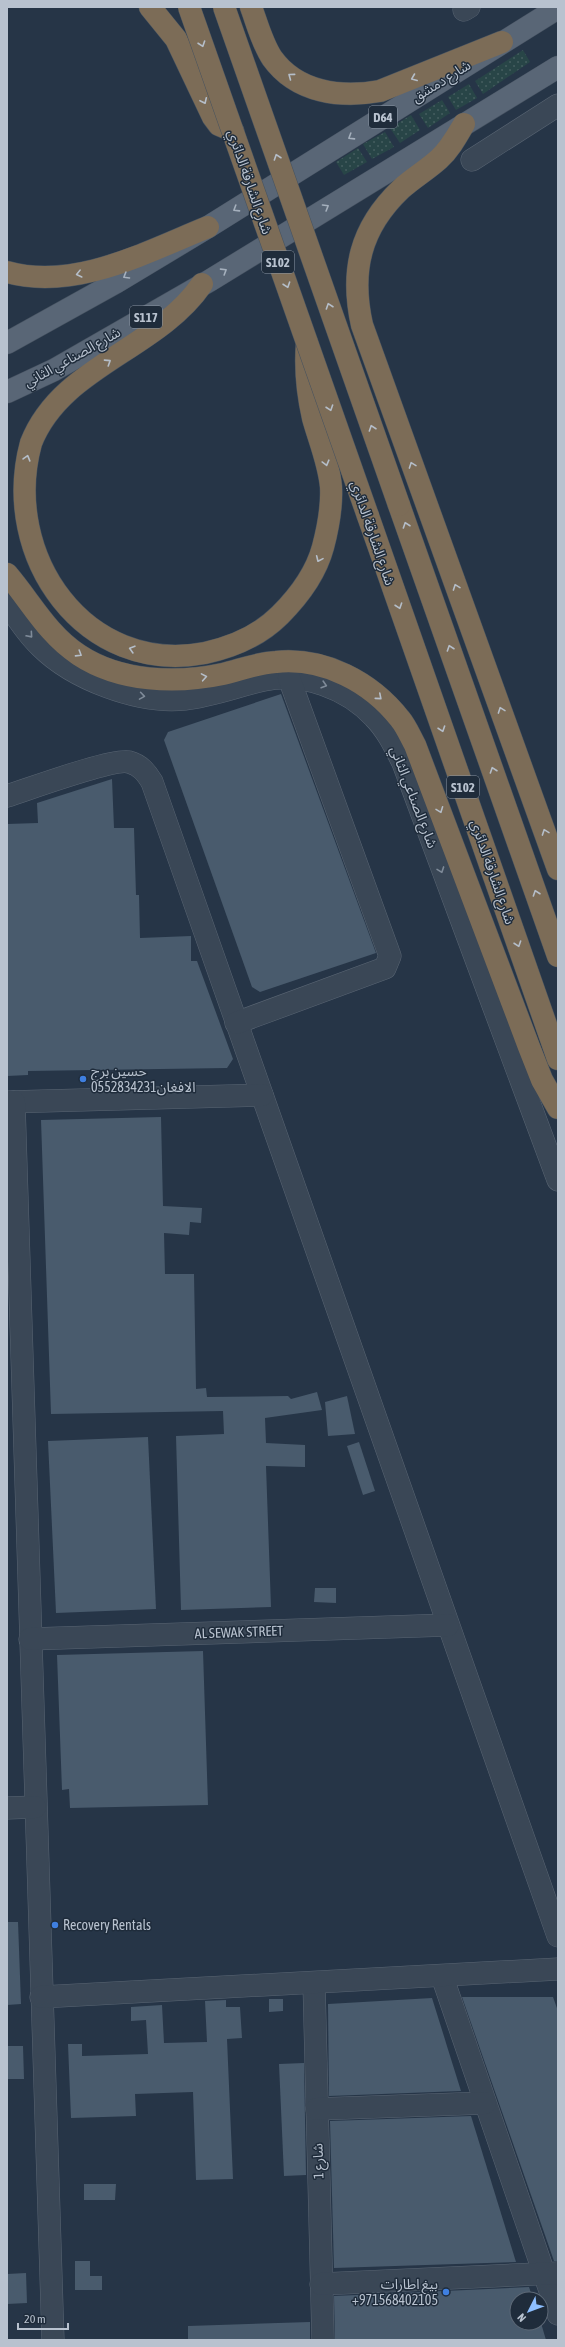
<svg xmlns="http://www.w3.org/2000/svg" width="565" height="2347" viewBox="0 0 565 2347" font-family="'Asap Condensed','Noto Sans Arabic',sans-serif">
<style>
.grass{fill:url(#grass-dots)}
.building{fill:#495b6d}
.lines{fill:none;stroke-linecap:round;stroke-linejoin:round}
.minor-casing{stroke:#596573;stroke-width:23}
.major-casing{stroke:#44505f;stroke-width:23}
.highway-casing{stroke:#455260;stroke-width:23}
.minor{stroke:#3a4756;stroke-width:22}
.major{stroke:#596676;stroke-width:22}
.highway{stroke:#7c6c57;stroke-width:22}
.highway-bridge-casing{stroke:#455260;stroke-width:23;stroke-linecap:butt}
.highway-bridge{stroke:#7c6c57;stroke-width:22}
.oneway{stroke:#b5bec9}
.oneway2{stroke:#a5b0bd}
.oneway3{stroke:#7f8b99}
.shop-dot{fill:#3f7fe0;stroke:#1f2c3b;stroke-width:1.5}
.labels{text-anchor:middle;stroke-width:3;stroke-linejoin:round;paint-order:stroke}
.shield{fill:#1f2c3b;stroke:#8a95a3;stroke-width:1}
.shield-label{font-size:13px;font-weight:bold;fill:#b8c2cf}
.street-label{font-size:14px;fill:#b8c2cf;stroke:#1f2c3b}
.poi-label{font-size:14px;fill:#b8c2cf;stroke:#1f2c3b;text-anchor:start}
</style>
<defs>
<pattern id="grass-dots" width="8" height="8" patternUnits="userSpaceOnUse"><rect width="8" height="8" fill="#284547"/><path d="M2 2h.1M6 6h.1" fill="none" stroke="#455e60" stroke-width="1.8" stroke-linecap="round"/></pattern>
</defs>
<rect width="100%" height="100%" fill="#263547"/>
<g class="grass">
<path d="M523 50 530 62 483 94 475 81Z"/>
<path d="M469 84 477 98 456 110 448 97Z"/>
<path d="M442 100 450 113 428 128 419 114Z"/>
<path d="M411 115 420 130 400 143 390 128Z"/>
<path d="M385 132 394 147 372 159 363 144Z"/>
<path d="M358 148 367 162 344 175 336 162Z"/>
</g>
<g class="building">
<path d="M281 694 376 953 260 992 252 987 164 740 168 732Z"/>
<path d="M112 779 114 828H134L136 895H139L140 938 191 936V961H197L233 1059 227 1068 28 1071V1075L7 1076V824L38 823 37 803Z"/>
<path d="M161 1117 163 1206 202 1208 201 1223 190 1222 189 1235 164 1233 165 1274H194L196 1389 206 1388 207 1397 288 1396 291 1399 317 1392 322 1410 265 1418 266 1443 305 1445V1467L266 1466 271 1607 181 1610 176 1436 224 1434 223 1411 51 1414 41 1120Z"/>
<path d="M347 1396 355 1434 328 1436 325 1402Z"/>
<path d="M148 1437 156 1609 56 1613 48 1441Z"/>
<path d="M359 1442 375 1491 363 1495 347 1446Z"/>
<path d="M315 1588H336V1603L314 1602Z"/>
<path d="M203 1651 208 1805 70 1808 69 1789 62 1790 57 1655Z"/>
<path d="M7 1922H18L21 2004 7 2005Z"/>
<path d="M462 1997H553L558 2011V2261H554Z"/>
<path d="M432 1998 461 2091 329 2096 328 2004Z"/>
<path d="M269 1999H283V2011L269 2012Z"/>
<path d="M226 2000V2007H240L242 2038 227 2039 233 2179 196 2180 193 2092 135 2094 136 2116 71 2118 68 2044H82V2056L148 2054 146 2020 131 2021V2007L162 2005 164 2043 207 2042 205 2001Z"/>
<path d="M7 2046H23L24 2079H7Z"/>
<path d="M304 2063 306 2175 284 2176 279 2064Z"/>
<path d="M471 2116 516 2262 334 2268 330 2121Z"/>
<path d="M84 2184H116L115 2200H84Z"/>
<path d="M75 2261H90V2276H102V2290H75Z"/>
<path d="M26 2273 27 2303 7 2304V2274Z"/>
<path d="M529 2287 533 2299H517V2323H541L546 2340H335L334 2296Z"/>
<path d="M310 2322V2340H188V2326Z"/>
</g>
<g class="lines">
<defs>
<g id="minor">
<path d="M464 10 469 7"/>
<path d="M472 160 558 105"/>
<path d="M7 603C17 618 27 634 40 646 73 679 138 704 185 699 212 696 237 686 264 680 303 672 347 688 374 717 387 730 395 747 403 763L558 1180"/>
<path d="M7 796C29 789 113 758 129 762 140 765 146 772 152 782L558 1936"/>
<path d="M236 1023 385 968 390 956 289 678"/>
<path d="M7 1102 262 1095"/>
<path d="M14 1102 53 2340"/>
<path d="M30 1639 448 1625"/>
<path d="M7 1808 35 1807"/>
<path d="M442 1976 558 2314"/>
<path d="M314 1983 323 2340"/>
<path d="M41 1997 558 1969"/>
<path d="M317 2109 485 2103"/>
<path d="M321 2284 558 2273"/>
</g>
<g id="major">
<path d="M7 343 115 283 208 227 558 8"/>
<path d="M7 392 54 370 209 281 558 67"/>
</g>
<g id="highway">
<path d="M150 7 176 39 213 117 219 125 233 131"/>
<path d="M251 7C257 23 262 43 272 58 297 93 341 98 380 91L502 42"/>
<path d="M464 124C457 136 450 149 439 159 427 170 413 178 401 189 360 228 350 271 362 325L558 869"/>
<path d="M7 272C75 291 146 252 208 227"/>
<path d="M202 284C157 350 61 366 31 443 0 557 86 676 205 653 233 647 260 635 280 615 299 596 316 573 323 547 328 528 332 507 331 487 329 463 319 440 313 418 307 392 305 368 307 343"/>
<path d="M399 505 558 956"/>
<path d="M368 516 558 1059"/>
<path d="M7 574C31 602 47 634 79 655 120 682 176 684 223 674 240 670 257 663 276 662 324 657 371 682 400 719 406 726 410 736 415 745L529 1047 542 1080 558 1108"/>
</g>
</defs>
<use href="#minor" class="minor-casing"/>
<use href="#major" class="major-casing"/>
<use href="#highway" class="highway-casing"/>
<use href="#minor" class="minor"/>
<use href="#major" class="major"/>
<use href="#highway" class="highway"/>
<defs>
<g id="highway-bridge">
<path d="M189 7 368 516"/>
<path d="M224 7 399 505"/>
</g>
</defs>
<use href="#highway-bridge" class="highway-bridge-casing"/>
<use href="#highway-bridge" class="highway-bridge"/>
</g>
<defs><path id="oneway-chevron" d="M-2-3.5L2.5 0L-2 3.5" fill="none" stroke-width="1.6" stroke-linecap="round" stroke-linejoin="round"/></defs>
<g class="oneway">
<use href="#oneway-chevron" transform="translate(202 44) rotate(71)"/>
<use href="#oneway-chevron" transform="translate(291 76) rotate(-143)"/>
<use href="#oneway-chevron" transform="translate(414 78) rotate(158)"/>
<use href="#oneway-chevron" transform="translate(204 101) rotate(65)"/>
<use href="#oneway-chevron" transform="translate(277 157) rotate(-109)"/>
<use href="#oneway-chevron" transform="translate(79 274) rotate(166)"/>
<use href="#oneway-chevron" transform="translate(287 285) rotate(71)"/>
<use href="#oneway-chevron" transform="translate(329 306) rotate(-109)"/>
<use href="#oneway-chevron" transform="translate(108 362) rotate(-33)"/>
<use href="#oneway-chevron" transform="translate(330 408) rotate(71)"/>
<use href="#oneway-chevron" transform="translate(372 428) rotate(-109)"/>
<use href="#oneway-chevron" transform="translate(27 458) rotate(-74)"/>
<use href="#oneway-chevron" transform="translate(326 463) rotate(75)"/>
<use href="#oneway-chevron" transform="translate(412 465) rotate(-110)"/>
<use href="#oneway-chevron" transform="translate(406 525) rotate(-109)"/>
<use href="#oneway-chevron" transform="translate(319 559) rotate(114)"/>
<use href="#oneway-chevron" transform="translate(456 587) rotate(-110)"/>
<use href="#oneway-chevron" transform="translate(399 606) rotate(71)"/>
<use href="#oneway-chevron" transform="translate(450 648) rotate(-109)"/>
<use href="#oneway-chevron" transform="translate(132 649) rotate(-164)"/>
<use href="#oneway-chevron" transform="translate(79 654) rotate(32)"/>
<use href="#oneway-chevron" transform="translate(204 677) rotate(-10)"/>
<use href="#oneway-chevron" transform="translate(379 697) rotate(41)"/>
<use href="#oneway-chevron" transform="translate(501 710) rotate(-110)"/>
<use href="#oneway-chevron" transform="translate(442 729) rotate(71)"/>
<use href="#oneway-chevron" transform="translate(493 770) rotate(-109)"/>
<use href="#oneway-chevron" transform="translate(440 810) rotate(69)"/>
<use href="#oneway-chevron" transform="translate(545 832) rotate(-110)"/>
<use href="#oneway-chevron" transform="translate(536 893) rotate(-109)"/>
<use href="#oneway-chevron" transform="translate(518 944) rotate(71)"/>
</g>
<g class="oneway2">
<use href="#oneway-chevron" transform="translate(351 137) rotate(148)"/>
<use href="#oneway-chevron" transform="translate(326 207) rotate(-31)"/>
<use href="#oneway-chevron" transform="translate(236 209) rotate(148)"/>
<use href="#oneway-chevron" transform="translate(224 271) rotate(-32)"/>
<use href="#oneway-chevron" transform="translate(126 276) rotate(149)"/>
</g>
<g class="oneway3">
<use href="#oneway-chevron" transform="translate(30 635) rotate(49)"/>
<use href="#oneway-chevron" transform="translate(324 685) rotate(17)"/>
<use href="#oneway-chevron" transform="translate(142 696) rotate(9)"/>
<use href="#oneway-chevron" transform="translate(441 870) rotate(70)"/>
</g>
<g class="shop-dot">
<circle cx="83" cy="1079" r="4"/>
<circle cx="55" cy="1925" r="4"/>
<circle cx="446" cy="2292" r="4"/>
</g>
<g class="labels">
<g class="shield">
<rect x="369" y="106" width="28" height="22" rx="3"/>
<rect x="262" y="251" width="32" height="22" rx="3"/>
<rect x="130" y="306" width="32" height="22" rx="3"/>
<rect x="447" y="776" width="32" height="22" rx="3"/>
</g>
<g class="shield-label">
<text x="383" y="122">D64</text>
<text x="278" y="267">S102</text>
<text x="146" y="322">S117</text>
<text x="463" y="792">S102</text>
</g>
<g class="street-label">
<text transform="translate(441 81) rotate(-32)" y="5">شارع دمشق</text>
<text transform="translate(250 182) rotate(71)" y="5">شارع الشارقة الدائري</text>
<text transform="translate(72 357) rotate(-29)" y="5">شارع الصناعي الثاني</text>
<text transform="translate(373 533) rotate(71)" y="5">شارع الشارقة الدائري</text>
<text transform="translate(414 797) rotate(69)" y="5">شارع الصناعي الثاني</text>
<text transform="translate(493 872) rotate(71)" y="5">شارع الشارقة الدائري</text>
<text transform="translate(239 1632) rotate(-2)" y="5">AL SEWAK STREET</text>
<text transform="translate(318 2161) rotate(-92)" y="5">شارع 1</text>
</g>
<g class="poi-label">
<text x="91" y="1076">حسين برج<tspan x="91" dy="16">الافغان0552834231</tspan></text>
<text x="63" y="1930">Recovery Rentals</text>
<text x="438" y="2289" text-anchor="end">بيغ اطارات<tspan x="438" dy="16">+971568402105</tspan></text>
</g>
</g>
<rect width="565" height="2347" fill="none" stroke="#b8c2cf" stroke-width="16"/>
<g transform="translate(529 2311) rotate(228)"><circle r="19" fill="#1f2c3b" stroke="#5c6876"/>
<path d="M0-3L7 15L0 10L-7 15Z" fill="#8dbfff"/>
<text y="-6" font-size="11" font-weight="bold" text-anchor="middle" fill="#b8c2cf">N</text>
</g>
<path d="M18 2323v6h50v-6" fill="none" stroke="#b8c2cf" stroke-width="2"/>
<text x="24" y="2323" font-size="12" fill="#b8c2cf" stroke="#1f2c3b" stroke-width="3" paint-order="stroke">20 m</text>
</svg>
